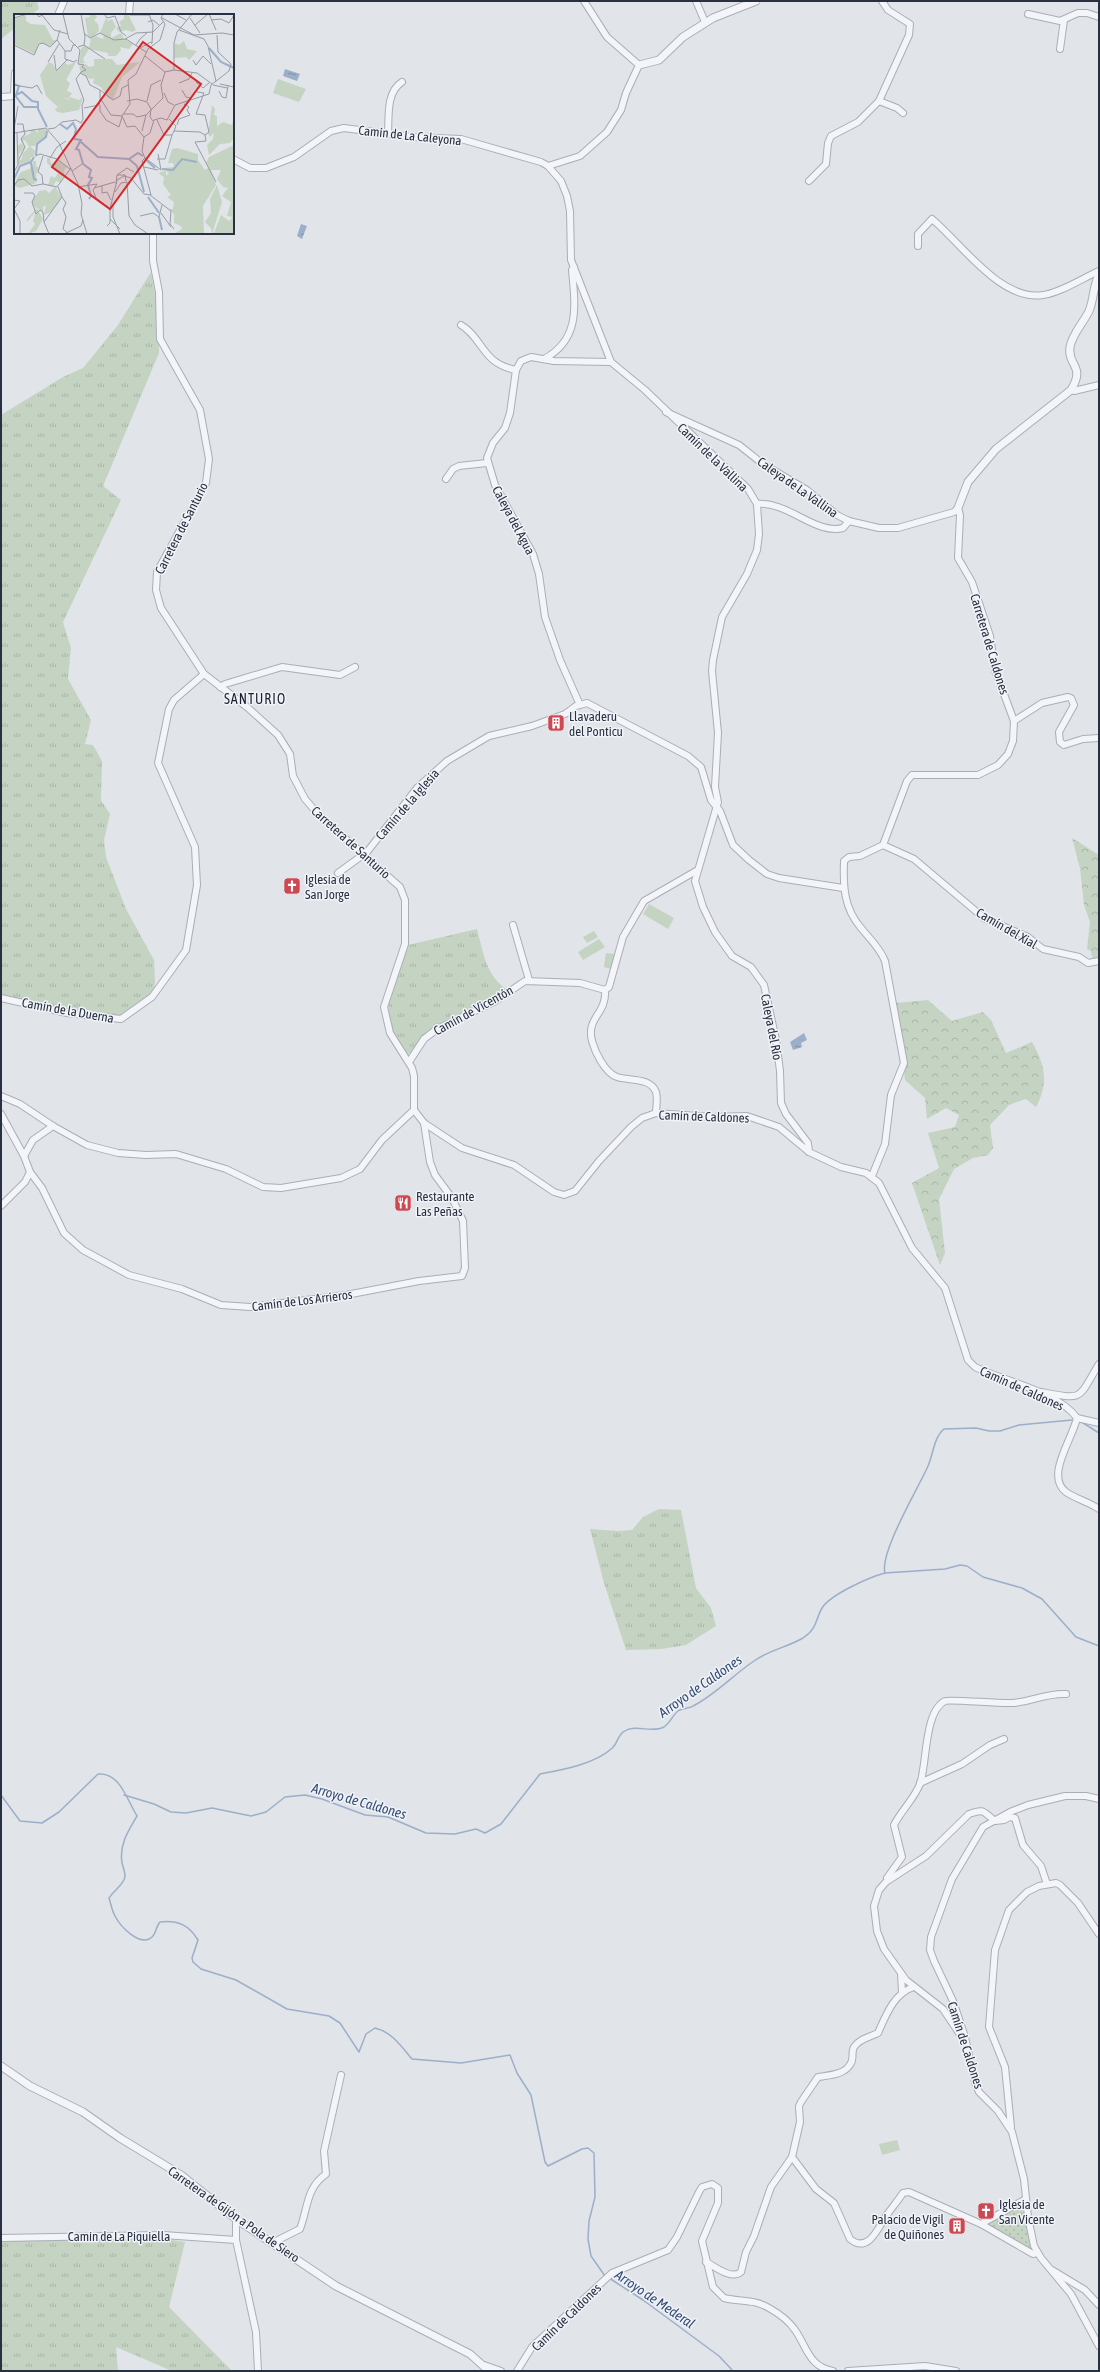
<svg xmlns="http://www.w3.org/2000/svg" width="1100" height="2372" viewBox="0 0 1100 2372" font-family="'Asap Condensed',sans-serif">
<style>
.grass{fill:url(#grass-tufts)}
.forest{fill:url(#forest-crowns)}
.park{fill:url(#park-dots)}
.pitch{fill:#c5d3c2}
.water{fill:url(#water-ripples)}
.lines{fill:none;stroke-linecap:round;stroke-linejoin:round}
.stream{stroke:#9cafc9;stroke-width:1.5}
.minor-casing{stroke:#aaaeb7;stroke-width:8}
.tertiary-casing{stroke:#aaaeb7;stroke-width:9}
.minor{stroke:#f4f5f8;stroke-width:6}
.tertiary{stroke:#f4f5f8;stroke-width:7}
.labels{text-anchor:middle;stroke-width:3;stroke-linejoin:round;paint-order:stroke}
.street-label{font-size:13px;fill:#293041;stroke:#f0f3f7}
.poi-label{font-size:13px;fill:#293041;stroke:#f0f3f7;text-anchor:start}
.neighbourhood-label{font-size:14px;letter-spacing:1px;fill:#1c2132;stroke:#f0f3f7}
.water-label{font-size:14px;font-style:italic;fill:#344c74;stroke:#f0f3f7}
.inset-river{fill:none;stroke:#9cafc9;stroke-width:2}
.inset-road{fill:none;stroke:#979ca6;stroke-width:1}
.view{fill:#d62828;fill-opacity:0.15;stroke:#d62828;stroke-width:2}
.inset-edge{fill:none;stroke:#293041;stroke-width:2}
</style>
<defs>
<pattern id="grass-tufts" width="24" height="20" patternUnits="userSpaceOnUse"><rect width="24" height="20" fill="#c5d3c2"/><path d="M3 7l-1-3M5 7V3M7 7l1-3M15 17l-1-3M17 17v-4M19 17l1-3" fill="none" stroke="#a9b5a8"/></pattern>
<pattern id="forest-crowns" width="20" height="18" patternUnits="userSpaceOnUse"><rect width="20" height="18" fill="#c5d3c2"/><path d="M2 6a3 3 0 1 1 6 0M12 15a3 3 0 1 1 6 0" fill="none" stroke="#a9b5a8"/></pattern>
<pattern id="park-dots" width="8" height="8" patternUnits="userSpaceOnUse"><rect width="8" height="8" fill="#c5d3c2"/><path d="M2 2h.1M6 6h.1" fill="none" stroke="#a9b5a8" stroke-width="1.8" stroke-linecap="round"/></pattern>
<pattern id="water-ripples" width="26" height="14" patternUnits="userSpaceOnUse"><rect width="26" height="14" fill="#9cafc9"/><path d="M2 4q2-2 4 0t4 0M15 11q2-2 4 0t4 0" fill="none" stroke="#7f8fa5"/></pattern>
</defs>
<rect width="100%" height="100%" fill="#e1e4e9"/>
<g class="grass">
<path d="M1 1H37L39 9 31 15H15V28L1 39Z"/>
<path d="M151 272 158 310 159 353 103 486 121 500 63 622 71 648 68 679 91 720 85 744 93 745 102 761 101 800 110 814 104 840 106 857 126 909 154 960 155 982 152 997 114 1020 1 998V415L63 377 83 368 118 325Z"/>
<path d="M477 929C483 951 486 977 508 990 484 1007 453 1014 431 1030 422 1036 418 1049 408 1054 401 1049 397 1042 394 1034 379 1000 400 977 408 945Z"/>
<path d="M659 1509 681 1510 696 1588 711 1608 716 1626 686 1645 661 1649 626 1650 604 1583 590 1529 618 1531 632 1530 643 1517Z"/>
<path d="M158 2238 185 2242 169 2307 232 2371H172L116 2347 118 2371 1 2370V2241Z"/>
</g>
<g class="forest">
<path d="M1072 838 1099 855V961L1093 963 1091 951 1087 949 1090 922 1084 905 1080 868Z"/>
<path d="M928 1000 952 1021 983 1012 991 1020 1006 1053 1032 1042C1045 1065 1049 1083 1036 1107L1026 1099 1009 1105 990 1125 993 1148 988 1155 973 1158 954 1169 939 1199 945 1253 940 1265 912 1183 939 1168 928 1133 955 1127 959 1115 946 1108 927 1119 925 1098 905 1080 896 1003Z"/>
</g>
<path class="park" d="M1026 2199 1037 2253 981 2224Z"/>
<g class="pitch">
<path d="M278 79 306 89 299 102 273 93Z"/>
<path d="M649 904 674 918 668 929 643 914Z"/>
<path d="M594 931 598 937 587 943 583 937Z"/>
<path d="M599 939 605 947 583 960 578 952Z"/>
<path d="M606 953 614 954 611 969 604 967Z"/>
<path d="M897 2140 900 2150 882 2155 879 2144Z"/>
</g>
<g class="water">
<path d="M285 69 300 74 297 81 283 76Z"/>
<path d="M301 224 307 226 302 239 297 236Z"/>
<path d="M804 1033 807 1040 801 1043 802 1047 793 1050 790 1042Z"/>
</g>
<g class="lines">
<g class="stream">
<path d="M1080 1421 1099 1433"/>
<path d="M885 1573 945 1569 960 1565 967 1566 983 1577 1022 1588 1042 1599 1076 1637 1099 1646"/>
<path d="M1 1795 20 1821 42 1823 59 1812 98 1774C120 1772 127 1800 137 1816 128 1831 119 1845 122 1863 123 1867 125 1872 125 1876 125 1884 113 1891 109 1898 111 1904 112 1911 115 1916 120 1926 141 1949 153 1936 156 1933 156 1926 160 1922 178 1920 189 1925 198 1940L192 1958 193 1962 201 1969 236 1980 287 2009 329 2016 340 2023 359 2052 366 2034 375 2028C392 2032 401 2046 412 2059L461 2063 510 2055 517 2073 531 2095 545 2162 548 2166 582 2149 588 2148 594 2153 595 2197 589 2221 588 2239 591 2256 605 2276"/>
<path d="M124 1795 154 1804 171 1812 186 1813 212 1808 251 1816 266 1812 285 1797 305 1795 322 1799 365 1815 388 1817 426 1833 455 1834 476 1829 485 1833 501 1824 540 1774C561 1770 595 1764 611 1749 617 1745 617 1737 623 1732 636 1723 651 1734 664 1727 670 1723 673 1715 678 1711 682 1708 689 1709 693 1706 715 1695 733 1675 754 1661 769 1650 788 1647 803 1638 818 1628 815 1620 822 1608 831 1594 870 1577 885 1573 879 1553 919 1487 928 1466 933 1455 934 1437 944 1429L976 1428 989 1431H1000L1019 1425 1072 1420"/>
<path d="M609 2278 643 2300 719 2356 733 2371"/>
</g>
<defs>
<g id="minor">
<path d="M696 1 705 22"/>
<path d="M1028 14 1060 21 1078 13H1087L1099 17"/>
<path d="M58 15 64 1"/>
<path d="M129 15 130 1"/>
<path d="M1060 49 1064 20"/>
<path d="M14 96 15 73"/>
<path d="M1 97 15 96"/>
<path d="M879 101 897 108 903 113"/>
<path d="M388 133C389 117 386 92 402 82"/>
<path d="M233 159 250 168H266L294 157 331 131 344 128 412 137 461 139 541 162 548 166 580 156 607 132 621 110 626 93 639 65 607 37 584 1"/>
<path d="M548 166 561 181 567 196 570 211 571 260 611 362 645 390 748 489 757 504 759 534 757 550 747 574 722 617 713 660 712 671 718 733 715 787 718 802 695 881 703 907 715 932 732 956 751 967 764 985 776 1040 780 1071 781 1103 786 1114 808 1143 809 1152"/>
<path d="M809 181 826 164 828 143 831 136 858 122 879 101 909 35 910 24 888 10 882 1"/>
<path d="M153 233V261L159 292 160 339 200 410 209 459 206 483 157 572 156 590 161 608 204 674 247 707 278 735 290 754 293 776 305 799 318 814 400 887 405 900V944L384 1007 390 1033 412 1068 414 1076V1110"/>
<path d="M918 246V234L932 219C961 243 1001 302 1043 295 1060 293 1083 278 1099 271"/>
<path d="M461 325C483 338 482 364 516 370"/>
<path d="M544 359C581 339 575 305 572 270L574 267"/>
<path d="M1071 390 1074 391 1099 385"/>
<path d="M666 412 739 445 763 464 807 490 837 515 849 521 879 528H898L954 512 958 508 960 515 958 558 972 582 990 636 995 670 1014 721 1013 741 1008 754 998 765 978 775H912L907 781 883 845 860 856 849 857 844 861C843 887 844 908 861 928 870 939 880 948 885 961L904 1063 891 1095 885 1144 872 1176"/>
<path d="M446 479 453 469 459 466 487 463"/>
<path d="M757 504C788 501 815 535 843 528L849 521"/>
<path d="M220 687 225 684 282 667 340 675 355 667"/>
<path d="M580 705 560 660 545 617 539 574 533 554 495 485 487 458 493 443 505 428 510 413 516 370 521 361 531 357 554 361 611 362"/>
<path d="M1014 721 1042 703 1068 697 1071 698 1074 705 1059 732 1060 742 1064 745 1083 739 1099 738"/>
<path d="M883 845 914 859 984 918 1028 937 1043 949 1079 957 1088 963 1099 961"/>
<path d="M338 873 367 852 417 788 447 761 489 736 532 726 565 714 576 706 587 703 688 756 701 767 711 800 720 811 733 845 749 860 767 874 779 878 843 888"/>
<path d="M513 925 529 980"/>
<path d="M605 990C607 1014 586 1017 592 1041 595 1052 605 1073 617 1077 629 1081 650 1077 656 1092 658 1098 656 1107 656 1113"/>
<path d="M1 998 67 1013 121 1019 152 997 186 950 197 885 195 847 158 763 169 709 174 700 204 674"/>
<path d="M409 1062 424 1039 437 1029 494 1002 525 981 580 983 605 990 609 987 623 937 644 901 696 871"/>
<path d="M1 1096 20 1104 53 1126 87 1145 118 1153 146 1155 176 1154 226 1169 263 1187 281 1188 341 1178 360 1169 382 1140 414 1110"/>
<path d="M414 1110 424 1123 462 1148 514 1165 554 1192 564 1195 575 1191 599 1161 631 1127 642 1118 656 1113 712 1117 747 1116 779 1127 809 1152 841 1167 866 1173 879 1183 912 1248 945 1288 968 1360 975 1367C1004 1381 1059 1392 1077 1418 1072 1440 1045 1476 1066 1492 1076 1499 1089 1502 1099 1509"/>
<path d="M1 1114 24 1156 30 1172 25 1182 1 1206"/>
<path d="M24 1156 33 1140 53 1126"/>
<path d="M30 1172 42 1188 64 1233 83 1250 129 1275 182 1289 221 1305 250 1307 346 1295 419 1281 462 1276 465 1268 463 1221 452 1198 435 1175 430 1162 424 1123"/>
<path d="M1041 1392C1085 1400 1077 1400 1099 1364"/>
<path d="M1077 1418 1099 1423"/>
<path d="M920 1783 962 1764 990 1745 1004 1739"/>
<path d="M1099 1799 1086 1796H1065L1028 1805 1010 1812 983 1827 952 1879 931 1937 930 1950 934 1961 953 2001 965 2037 975 2082 979 2092 998 2111 1012 2132 1024 2179 1028 2217 1034 2246 1041 2258 1071 2294 1099 2346"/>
<path d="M887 1878 902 1857 894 1825C901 1811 914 1799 920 1784 927 1765 924 1711 945 1701 950 1699 1001 1704 1012 1703 1031 1702 1045 1693 1066 1694"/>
<path d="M901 1974 902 1992"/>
<path d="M965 2037 961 2036 943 2009 906 1980 884 1949 877 1931 874 1906 879 1890 886 1882 926 1856 969 1814C985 1808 983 1812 995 1821L1004 1820 1010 1817 1015 1818 1023 1845 1041 1866 1047 1884"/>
<path d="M1011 2127 1005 2067 989 2027 995 1950 1009 1910 1027 1892 1039 1886 1056 1883 1060 1885 1078 1903 1099 1934"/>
<path d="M792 2157 816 2189 834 2203 850 2239C867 2253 877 2231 884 2219 890 2210 897 2202 903 2193L909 2192 981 2224 1033 2254 1037 2253"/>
<path d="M236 2219V2240L256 2332 258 2371"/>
<path d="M981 2224 1026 2199"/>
<path d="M1 2238 163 2235 236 2240"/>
<path d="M272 2243 300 2229C308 2208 306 2188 326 2174L324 2151 341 2075"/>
<path d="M706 2262C716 2267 731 2280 741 2272L746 2252 754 2236 771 2187 792 2157 800 2122 799 2106 801 2102 818 2077C830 2075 845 2075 851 2063 854 2058 851 2052 854 2047 859 2039 870 2037 878 2033 886 2015 894 1993 914 1987"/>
<path d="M1052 2270 1085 2290 1099 2305"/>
<path d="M484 2365 501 2371"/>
<path d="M517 2371 532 2347 612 2273 668 2250 677 2237 699 2192 702 2187 712 2184 718 2188V2203L702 2241 713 2287 724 2298C740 2302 754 2299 769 2308 778 2313 789 2321 795 2330 807 2347 809 2367 833 2371"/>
<path d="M848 2371 925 2366 956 2371"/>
</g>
<g id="tertiary">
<path d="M639 65 659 60 683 37 713 18 756 1"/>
<path d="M958 508 968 482 996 449 1071 390C1086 365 1067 366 1070 347 1072 334 1084 322 1089 311 1094 300 1093 285 1099 275"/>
<path d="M1 2066 30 2086 83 2112 120 2138 181 2175 236 2219 336 2286 470 2354 489 2371"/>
</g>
</defs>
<use href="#minor" class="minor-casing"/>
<use href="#tertiary" class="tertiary-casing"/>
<use href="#minor" class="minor"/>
<use href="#tertiary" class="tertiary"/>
</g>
<defs>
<symbol id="building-square" viewBox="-11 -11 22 22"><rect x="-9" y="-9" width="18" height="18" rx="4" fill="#cc4852" stroke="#f0f3f7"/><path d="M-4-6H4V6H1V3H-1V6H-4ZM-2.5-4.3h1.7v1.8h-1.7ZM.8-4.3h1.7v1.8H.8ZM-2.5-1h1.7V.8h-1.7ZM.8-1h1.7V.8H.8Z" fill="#fff"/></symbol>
<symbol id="church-square" viewBox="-11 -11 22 22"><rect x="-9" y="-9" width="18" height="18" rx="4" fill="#cc4852" stroke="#f0f3f7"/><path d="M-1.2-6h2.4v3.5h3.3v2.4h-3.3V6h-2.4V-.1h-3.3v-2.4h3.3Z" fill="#fff"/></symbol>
<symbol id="restaurant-square" viewBox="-11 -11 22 22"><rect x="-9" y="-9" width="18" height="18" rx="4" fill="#cc4852" stroke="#f0f3f7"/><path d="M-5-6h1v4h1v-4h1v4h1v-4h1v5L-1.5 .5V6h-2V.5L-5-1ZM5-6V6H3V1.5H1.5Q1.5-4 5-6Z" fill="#fff"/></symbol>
</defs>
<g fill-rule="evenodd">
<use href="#building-square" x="546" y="713" width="20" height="20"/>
<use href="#church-square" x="282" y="876" width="20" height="20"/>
<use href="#restaurant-square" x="393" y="1193" width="20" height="20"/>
<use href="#church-square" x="976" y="2201" width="20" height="20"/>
<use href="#building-square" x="947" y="2216" width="20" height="20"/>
</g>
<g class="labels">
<g class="street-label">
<text transform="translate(410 135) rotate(6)" y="5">Camín de La Caleyona</text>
<text transform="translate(713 457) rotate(44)" y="5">Camín de la Vallina</text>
<text transform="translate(798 487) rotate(35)" y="5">Caleya de La Vallina</text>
<text transform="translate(514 520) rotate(62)" y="5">Caleya del Agua</text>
<text transform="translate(181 528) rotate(-63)" y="5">Carretera de Santurio</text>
<text transform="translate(990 644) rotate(73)" y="5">Carretera de Caldones</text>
<text transform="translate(407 804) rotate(-49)" y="5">Camín de la Iglesia</text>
<text transform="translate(351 842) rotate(42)" y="5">Carretera de Santurio</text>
<text transform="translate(1007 928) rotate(30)" y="5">Camín del Xial</text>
<text transform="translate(68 1010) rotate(10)" y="5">Camín de la Duerna</text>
<text transform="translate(473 1010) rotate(-29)" y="5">Camín de Vicentón</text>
<text transform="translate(772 1027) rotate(79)" y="5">Caleya del Río</text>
<text transform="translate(704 1116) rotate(2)" y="5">Camín de Caldones</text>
<text transform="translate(302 1300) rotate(-7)" y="5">Camín de Los Arrieros</text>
<text transform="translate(1022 1388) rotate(24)" y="5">Camín de Caldones</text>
<text transform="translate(966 2045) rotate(72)" y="5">Camín de Caldones</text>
<text transform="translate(234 2214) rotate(35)" y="5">Carretera de Gijón a Pola de Siero</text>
<text x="119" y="2241">Camín de La Piquiella</text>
<text transform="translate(566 2317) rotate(-44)" y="5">Camín de Caldones</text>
</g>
<g class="poi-label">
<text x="569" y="721">Llavaderu<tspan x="569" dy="15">del Ponticu</tspan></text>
<text x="305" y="884">Iglesia de<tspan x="305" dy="15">San Jorge</tspan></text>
<text x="416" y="1201">Restaurante<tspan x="416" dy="15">Las Peñas</tspan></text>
<text x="999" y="2209">Iglesia de<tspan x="999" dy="15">San Vicente</tspan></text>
<text x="944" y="2224" text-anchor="end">Palacio de Vigil<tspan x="944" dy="15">de Quiñones</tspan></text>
</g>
<g class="neighbourhood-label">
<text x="255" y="704">SANTURIO</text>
</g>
<g class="water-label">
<text transform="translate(700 1686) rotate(-35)" y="5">Arroyo de Caldones</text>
<text transform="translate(359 1801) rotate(16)" y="5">Arroyo de Caldones</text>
<text transform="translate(655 2299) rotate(34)" y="5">Arroyo de Mederal</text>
</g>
</g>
<g transform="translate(14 14)">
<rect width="220" height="220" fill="#e1e4e9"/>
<path d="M75 0H81L83 3 80 6 84 10 85 17 77 24 74 22 71 4 76 3ZM114 0 122 16 118 18 112 16 105 18 102 14 107 12 105 8 110 5V0ZM12 1V7L17 10 31 11 39 26H43L40 30 36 32 25 29 21 40 2 31 0 28V5ZM92 4 94 7 98 5 102 13 97 19V24L107 19 110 25 119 30 115 35 106 33 107 36 102 42H94V39L75 35 69 45 71 49 65 50 67 35 70 31 75 34 77 24 82 22 89 25 90 21 100 26 86 19ZM170 27 173 35 183 37 175 46 172 43 160 44 161 29 165 31ZM80 45H98L103 51 126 48 108 63 99 86 94 84 87 73 79 69 80 64 76 65 67 59 65 52 72 50 75 53 80 52ZM35 48 39 50 42 57 51 49 54 51 62 48 52 66 56 69 53 77 58 79 54 85 49 83 54 86 56 83 65 86 69 83 65 96 49 99 43 98 41 95 44 93 32 82 26 61ZM28 114 33 116 32 122 21 132H16L21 137 20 142 16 144 18 147 4 151V132L7 129 11 133 5 140 4 144 7 146 9 139 15 133 11 126 7 128V124L17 119 16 116 20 115 24 119V115ZM33 144H36L37 150 43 146 53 153 50 156 51 164 49 162 47 169 42 167 39 172 34 171 37 162 41 164 44 159 33 149ZM19 147H22V152L25 154 22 161 23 167 20 170 5 174 1 172 3 164 7 158 18 154ZM203 171 208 188 198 220 197 214 191 208 197 199 196 185ZM41 173 48 183 37 198 30 201 32 191 29 193V198L22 193 21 194 18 188 25 177 32 176 35 179Z" fill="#c5d3c2"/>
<path d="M198 91 201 95 200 101 203 102V112L209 108 218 111 220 103V124L216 129 206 130 195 141 193 131 199 125 200 119 196 123 194 120ZM220 131V220L200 219 207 201 215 207 219 203 213 202 217 188 208 182 214 174 209 173 203 165 207 156H197L202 171 189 192 190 220H160L168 215 167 212 160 209V200L155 195H159L160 188 153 183 157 181 149 170 150 163 145 160 146 158 152 157V161L155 160 151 155 148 157 150 154 160 153 159 149H154L158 135 163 134 184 140V146L191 156 195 153 192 149 195 143ZM23 194 29 205 22 217 14 220 21 210 19 207 22 197 13 208V205Z" fill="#c5d3c2"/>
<path class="inset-river" d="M195 34 207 48 220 54M0 70 5 72 2 81 8 78 18 87 24 88V95L33 113M0 80 10 93H24M46 110 53 115 59 109 62 115 60 125 67 126 62 135 65 136 69 150 77 156 75 163 78 164 74 171 77 182 75 185M67 128 84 143 115 145 124 139 129 142M22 141 23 130 32 123 33 117M115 145 123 152 130 178M132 146 141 154M17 149 20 165 23 166M148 155 159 156 168 145 183 148M0 165 6 152 17 148 20 143M134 183 145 199M145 203 148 216"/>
<path class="inset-road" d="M23 0 25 3 28 1 40 16 54 20M90 0 93 4 101 2 107 18 112 22M135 0 139 11 138 29M161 0 172 6M195 0 202 16M116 1H135M0 4 13 0M148 4 180 21 208 19 220 21M176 4 186 19M197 6 207 5 215 9 220 1M134 8 139 6 145 11M181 11 194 0M46 16 43 26 51 37M165 16 190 25 194 32 202 67M71 20 76 24 86 19 100 26 112 25 132 38M111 25 122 19 139 18 150 7M0 31 20 41 25 30 29 29 36 33 43 26M70 31 91 45M122 31 126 25 134 18M64 33 70 31 71 23 67 0M126 34 137 28 138 30M51 37V45L60 48 63 46M51 37H57L59 31H62M40 41 42 56M131 42 151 58 160 56 183 59 198 70M179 46 182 51 189 42 197 50M34 48 45 30M160 56V29L163 18 178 0M42 57 54 45M66 59 72 62 76 71 86 76V84L97 101 108 102M182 68 189 74 195 69M165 69 175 65 178 59M206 70 220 73M0 71 18 74 23 71 28 80M199 71 213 74M86 76 99 86 106 82 108 74 114 71M168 76 172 83 176 84M205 77 208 83 212 84 214 72M183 78 190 79 182 100 191 101 195 118 191 121 192 127 181 128 202 168M150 79 154 88 160 91M113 87 123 85 133 88 137 95 136 103 139 107M133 87 137 71 147 66M86 91V97L92 106 105 113 108 103M70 94 85 91 86 85M110 100H119L123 103 132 101M132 101 149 84 147 71 151 58M108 102 116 90 114 66 122 60 134 35 146 26 151 10 147 4 149 0M155 105 162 112 160 117 186 118 191 121M143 106 150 121H158L160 117M3 110H9L10 117M163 111 165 105 176 101 173 96 175 93 170 90M0 115 4 92M34 115 41 114 48 108 62 106 67 109 69 105 68 91 70 86 62 65 67 58 72 56 68 53 70 51 64 50 66 36 55 25 49 0M128 117 132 101M0 119 32 114 45 129 64 170 68 190 67 200 73 220M130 123 136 119 140 106 147 104 153 106 161 91 195 80 197 71 215 57 217 50 204 38 203 21M21 142 26 140 43 145 56 155M29 142 24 158 28 161 29 170M36 144 43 133 52 127M131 144 147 156 144 140M5 145 11 133 7 125 11 120 10 116M143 145H151L158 121M130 153 144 156M58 157 68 150M0 158 4 151 3 119M103 161 113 154 120 158M102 170 103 161H111L112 167M0 172 4 166 10 165 18 172 29 170 43 173 57 154M88 172V179L93 178 97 186M64 173 83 170 79 176 82 184 96 195 103 166 110 162 117 164 130 180 137 181 128 147 131 144 128 137 130 123 121 112 113 113 108 102M80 174 101 168M101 178 107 169 113 168 115 202 121 211 134 220M10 179H19L21 182 18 188 22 200 26 196 29 198 30 208M136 181 157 197 156 210 160 215M48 183 52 189 49 195 52 203 49 215 55 220M0 186 6 187 0 195 6 207V220M99 192V203L106 220M147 199 157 213M126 202 139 199 145 203 148 191M96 205 106 215M93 212 96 209V195M35 220 30 208 48 183 44 173M50 220 67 212 69 206"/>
<path class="view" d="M129 28 187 70 96 195 38 153Z"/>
<rect width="220" height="220" class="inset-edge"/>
</g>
<rect width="1100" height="2372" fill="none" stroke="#293041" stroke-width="4"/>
</svg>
